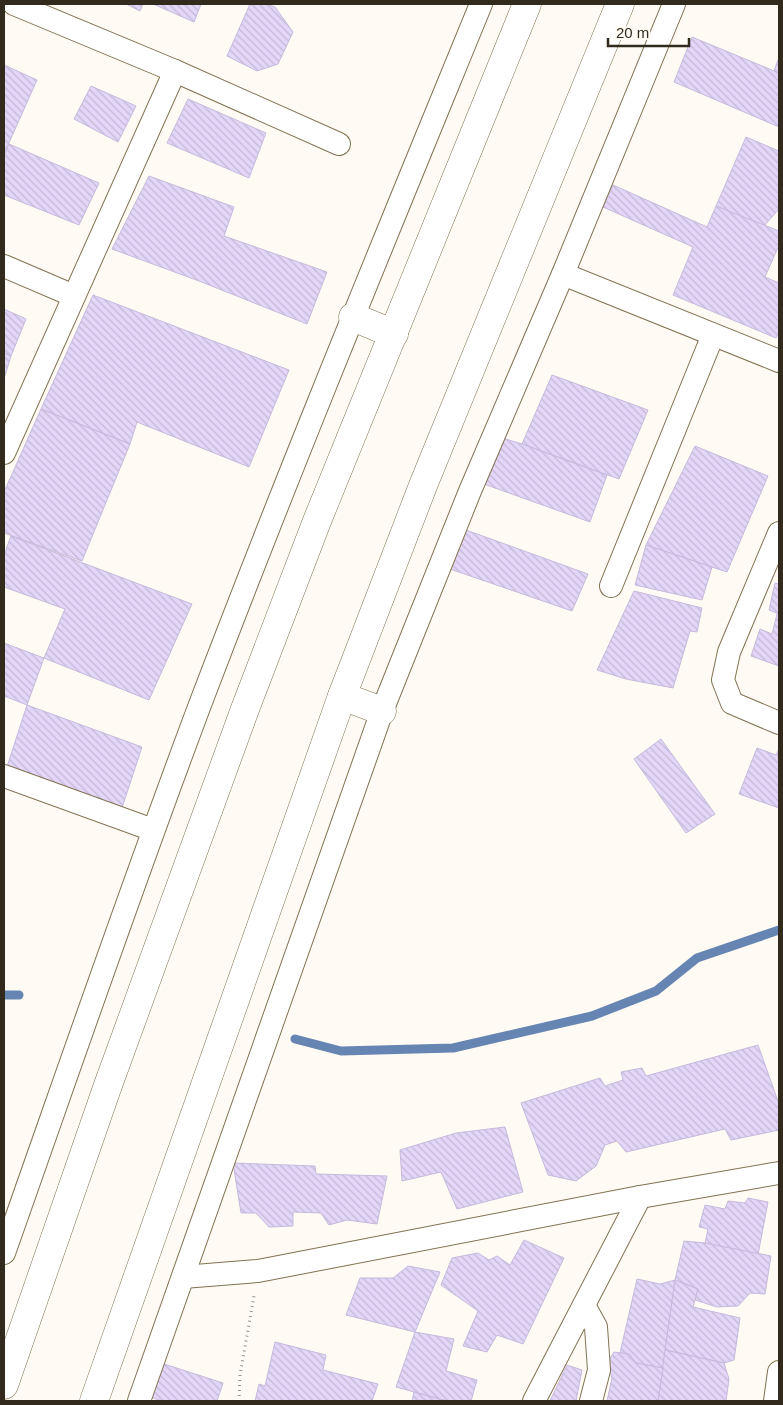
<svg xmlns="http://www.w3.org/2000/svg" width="783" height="1405" viewBox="0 0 783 1405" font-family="Arial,sans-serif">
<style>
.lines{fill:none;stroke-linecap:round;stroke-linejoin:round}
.stream{stroke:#6685b2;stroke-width:9}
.building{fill:url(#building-back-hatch);stroke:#c6b9dc}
.minor-casing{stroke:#827252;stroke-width:24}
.secondary-casing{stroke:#827252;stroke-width:29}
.path{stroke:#989288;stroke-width:3;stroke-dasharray:1 4;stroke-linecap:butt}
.minor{stroke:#fff;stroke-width:22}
.secondary{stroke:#fff;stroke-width:28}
</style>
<defs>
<pattern id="building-back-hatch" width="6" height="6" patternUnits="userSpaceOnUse" patternTransform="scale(1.25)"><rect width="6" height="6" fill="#e3d6f9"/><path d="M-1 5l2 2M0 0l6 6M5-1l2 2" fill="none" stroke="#c3b8d5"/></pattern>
</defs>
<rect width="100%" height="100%" fill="#fffbf4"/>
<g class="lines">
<g class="stream">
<path d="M4 995H19"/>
<path d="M295 1039 341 1051 453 1048 592 1016 656 991 697 958 779 930"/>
</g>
</g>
<g class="building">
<path d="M126 4H143L140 11Z"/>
<path d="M153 4H201L194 22Z"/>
<path d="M250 4H267L275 7 293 32 278 64 257 71 227 56Z"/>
<path d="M692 37 779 73V127L674 82Z"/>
<path d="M779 57V73L774 71Z"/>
<path d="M4 65 37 80 4 154Z"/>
<path d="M91 86 136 106 118 142 74 119Z"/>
<path d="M188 99 266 133 249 178 167 143Z"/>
<path d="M746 137 779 151V209L764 226 716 206Z"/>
<path d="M9 144 99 183 79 225 4 195V155Z"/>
<path d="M149 176 234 207 224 236 327 272 307 324 199 281 112 249Z"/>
<path d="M613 185 707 227 716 206 779 231V245L765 277 779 283V332L776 338 673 295 693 247 603 207Z"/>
<path d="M93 295 289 370 249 467 137 422 130 444 41 409Z"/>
<path d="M4 309 26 319 11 356 4 353Z"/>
<path d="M4 353 11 356 4 379Z"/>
<path d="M552 375 648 410 619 479 522 444Z"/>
<path d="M41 409 130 444 82 561 4 533V492Z"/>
<path d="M496 436 522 444 607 475 590 522 481 483Z"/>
<path d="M695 446 768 476 727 572 646 545Z"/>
<path d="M466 530 588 574 572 611 450 569Z"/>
<path d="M11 536 192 604 149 700 44 658 65 609 4 587V555Z"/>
<path d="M646 545 712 567 702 600 635 585Z"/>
<path d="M775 583 779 584V614L769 610Z"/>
<path d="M634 591 702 608 697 632 690 631 673 688 626 679 597 670Z"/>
<path d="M777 614H779V666L751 656 760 629 772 634Z"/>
<path d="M4 643 44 658 27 705 4 696Z"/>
<path d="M27 705 142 747 118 820 4 776Z"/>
<path d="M661 739 715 814 686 833 634 759Z"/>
<path d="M757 748 776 755 779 749V808L739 794Z"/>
<path d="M758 1045 779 1104V1130L731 1140 725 1129 626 1152 617 1141 605 1145 596 1166 576 1181 548 1175 521 1103 600 1078 605 1086 623 1080 621 1072 642 1068 646 1076Z"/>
<path d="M505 1127 523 1192 457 1209 441 1172 402 1181 400 1150 456 1133Z"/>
<path d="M233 1163 315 1166 316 1174 387 1176 377 1224 347 1220 329 1225 321 1213 293 1212V1226L269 1227 256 1213H241Z"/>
<path d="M748 1198 768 1202 758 1255 705 1243 708 1229 699 1227 705 1205 725 1209 728 1201 745 1203Z"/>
<path d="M524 1240 564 1258 523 1344 497 1335 487 1352 463 1346 478 1311 441 1285 452 1258 478 1253 489 1260 497 1256 510 1265Z"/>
<path d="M684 1241 705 1243 771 1256 765 1294 750 1293 738 1306 717 1307 695 1300 698 1289 675 1280Z"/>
<path d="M408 1266 440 1272 415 1332 346 1315 360 1278H393Z"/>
<path d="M637 1279 660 1284 675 1280 663 1368 636 1363 629 1354 620 1353Z"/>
<path d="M675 1280 698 1289 693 1307 740 1318 734 1360 724 1363 665 1350Z"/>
<path d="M415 1332 454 1339 446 1371 477 1380 471 1401H447L396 1387Z"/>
<path d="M275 1342 326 1355 323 1370 378 1384 372 1401H255L259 1384 265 1386Z"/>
<path d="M665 1350 724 1363 729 1379 726 1401H658Z"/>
<path d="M614 1352 629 1354 636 1363 663 1368 658 1401H607L612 1378 607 1363Z"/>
<path d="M161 1363 223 1383 217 1401H162L150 1397Z"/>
<path d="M567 1365 582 1370 576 1401H550Z"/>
<path d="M414 1392 447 1401H412Z"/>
</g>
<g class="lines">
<defs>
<g id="minor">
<path d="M14 4 175 71 339 144"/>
<path d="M4 266 74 296"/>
<path d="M563 274 779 361"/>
<path d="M4 453 175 71"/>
<path d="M779 533 729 652 723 680 732 703 779 723"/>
<path d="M611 586 713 335"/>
<path d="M4 776 153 830"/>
<path d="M4 1253C69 1069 132 885 201 702 290 468 386 236 481 4"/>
<path d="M183 1277 258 1271 640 1197 779 1173"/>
<path d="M584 1305 596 1327 599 1370 591 1401"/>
<path d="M139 1401 382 711 470 491 563 274 674 4"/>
<path d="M534 1401 640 1197"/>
<path d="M775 1401 779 1372"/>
</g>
<g id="secondary">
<path d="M353 317 394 334"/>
<path d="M342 696 382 711"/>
<path d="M4 1385 107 1088 245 709 317 521 527 4"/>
<path d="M94 1401 342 696 424 483 620 4"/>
</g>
</defs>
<use href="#minor" class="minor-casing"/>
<use href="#secondary" class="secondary-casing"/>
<path class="path" d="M239 1401 240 1375 254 1296"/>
<use href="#minor" class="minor"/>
<use href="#secondary" class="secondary"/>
</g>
<rect width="783" height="1405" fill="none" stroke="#322b1d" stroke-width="10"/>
<path d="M608 38v8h81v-8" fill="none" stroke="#322b1d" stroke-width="2.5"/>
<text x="616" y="38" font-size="15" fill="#322b1d" stroke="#fffbf4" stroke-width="4" paint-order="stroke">20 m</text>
</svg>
